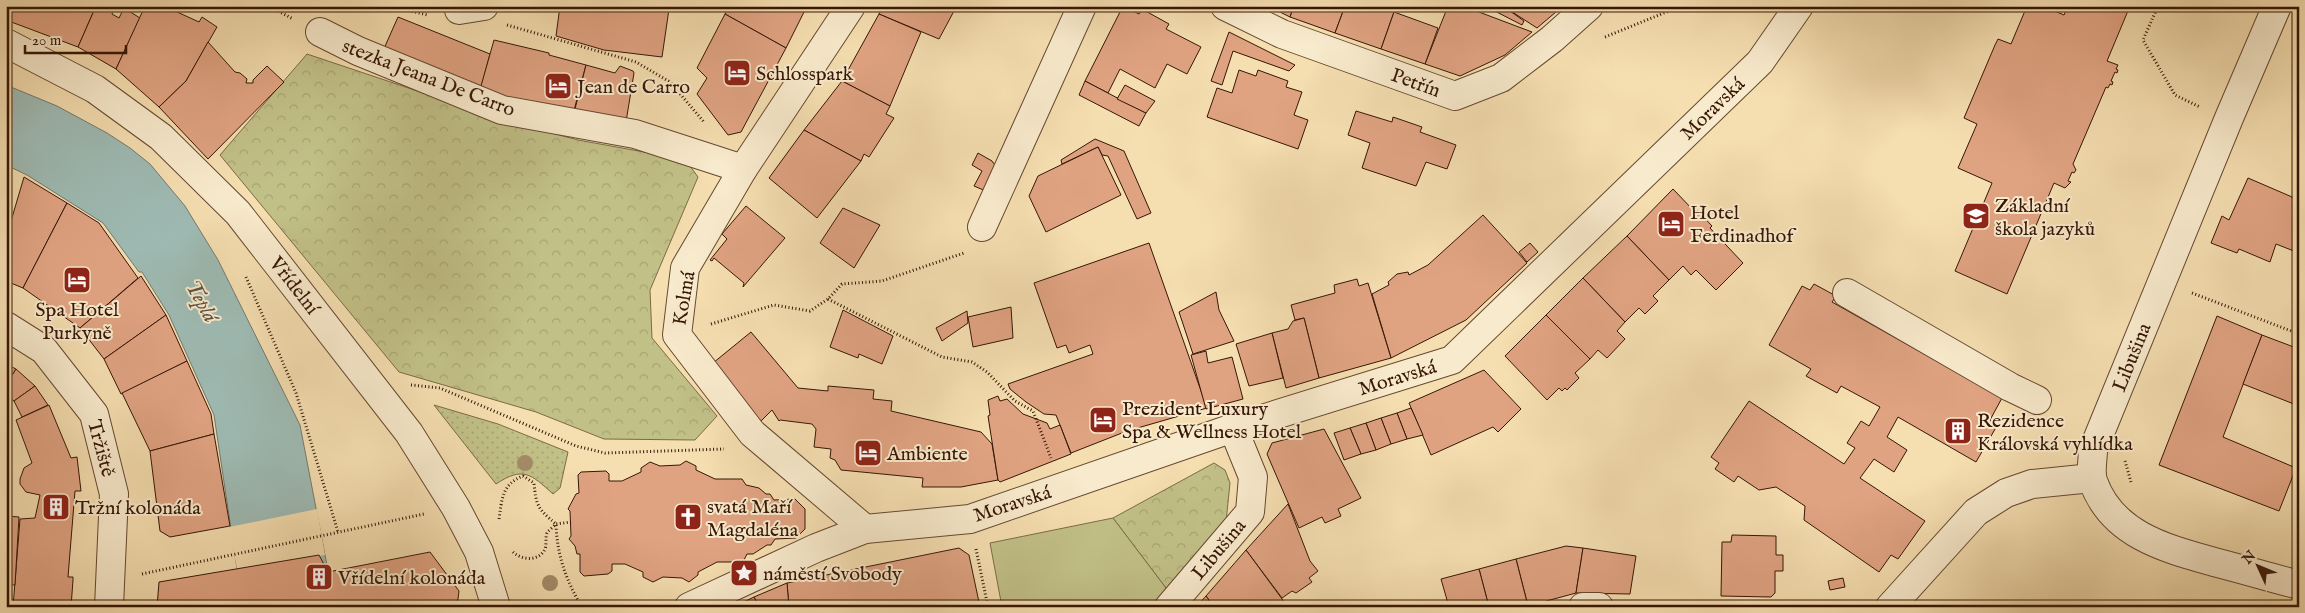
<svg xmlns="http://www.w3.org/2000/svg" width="2305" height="613" viewBox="0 0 2305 613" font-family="'IM FELL English',serif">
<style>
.grass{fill:url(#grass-dots);stroke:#7c6b46}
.forest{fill:url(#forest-crowns);stroke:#7c6b46}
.green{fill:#c1c087;stroke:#7c6b46}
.water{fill:#9ebbb4;stroke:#74796e}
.pier{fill:#f5deb0}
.building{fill:#e0a382;stroke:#361606}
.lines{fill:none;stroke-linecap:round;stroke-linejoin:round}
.minor-casing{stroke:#664830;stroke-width:30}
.path{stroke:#361606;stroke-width:3;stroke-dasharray:1 2.5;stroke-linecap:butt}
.minor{stroke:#f8eacc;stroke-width:28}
.tree{fill:#a38c68}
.labels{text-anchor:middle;stroke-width:4;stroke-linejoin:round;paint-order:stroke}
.poi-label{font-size:20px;fill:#361606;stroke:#f8eacc;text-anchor:start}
.street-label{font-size:20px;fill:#361606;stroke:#f8eacc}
.water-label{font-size:21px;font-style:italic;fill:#5a5043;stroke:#f8eacc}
</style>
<defs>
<pattern id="grass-dots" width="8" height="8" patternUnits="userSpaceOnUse" patternTransform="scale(1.25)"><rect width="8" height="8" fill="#c1c087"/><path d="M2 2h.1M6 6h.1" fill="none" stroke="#a6a473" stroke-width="1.8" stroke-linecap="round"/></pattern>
<pattern id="forest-crowns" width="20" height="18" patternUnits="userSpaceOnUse" patternTransform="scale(1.25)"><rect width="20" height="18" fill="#c1c087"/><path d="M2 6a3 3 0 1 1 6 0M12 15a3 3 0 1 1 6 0" fill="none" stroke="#a6a473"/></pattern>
</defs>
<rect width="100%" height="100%" fill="#f5deb0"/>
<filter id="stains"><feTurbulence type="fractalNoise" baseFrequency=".004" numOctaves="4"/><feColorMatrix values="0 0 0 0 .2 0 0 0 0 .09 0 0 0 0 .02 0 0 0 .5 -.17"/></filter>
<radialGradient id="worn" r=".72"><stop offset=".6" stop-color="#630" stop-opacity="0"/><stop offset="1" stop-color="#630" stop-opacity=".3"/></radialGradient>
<path class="grass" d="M434 405 498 424 568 452 560 488 553 494C531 474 523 466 496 484Z"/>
<g class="forest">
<path d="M307 54 510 122 578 140 666 156 690 166 698 177 650 290 652 338 717 416 695 440 604 439 536 412 399 372 220 155Z"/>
<path d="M1214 463 1225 470 1230 483 1226 522 1169 592 1113 518Z"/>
</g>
<path class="green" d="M1113 518 1169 592 1155 607H1002L990 543Z"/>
<path class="water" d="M6 85 57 106 107 133 130 148 150 164 185 206 218 260 300 425 335 607H246L237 569 214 415 169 315 142 272H139L103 223 27 175 6 165Z"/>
<path class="pier" d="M317 509 325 555 237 569 229 527Z"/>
<g class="building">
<path d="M10 6H96L78 47 6 20Z"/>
<path d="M96 6H115L112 14 119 18 124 8 140 18 116 69 78 47Z"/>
<path d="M145 6H164L199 22 202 17 217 27 186 81 159 107 116 69Z"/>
<path d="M560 6H640L669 9 662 57 604 50 556 36Z"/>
<path d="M729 6H807L786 48 725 14Z"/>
<path d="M883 6H949L948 8 954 11 939 39 879 14Z"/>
<path d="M1123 6 1139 14 1142 9 1169 24 1166 29 1201 47 1187 74 1167 64 1155 88 1120 69 1108 93 1085 81Z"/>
<path d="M1268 6H1294L1290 17Z"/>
<path d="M1294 6H1345L1335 33 1290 17Z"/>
<path d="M1345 6H1378L1394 12 1381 49 1335 33Z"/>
<path d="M1448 6H1463L1532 32 1505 55 1460 76 1425 64Z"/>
<path d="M1485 6H1503L1524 21 1522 25Z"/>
<path d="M1503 6H1563L1537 28Z"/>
<path d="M2027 6H2043L2064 15 2068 6H2130L2107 61 2118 65 2116 69 2118 70 2117 73 2115 72 2111 81 2113 82 2112 85 2110 84 2108 88 2106 87 2073 164 2076 170 2074 173 2072 172 2068 181 2071 182 2065 188 2054 183 2007 294 1955 271 1992 183 1958 168 1977 124 1964 118 1995 45 1998 39 2011 44Z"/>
<path d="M1394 12 1438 28 1425 64 1381 49Z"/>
<path d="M725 14 786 48 741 132 728 135 697 94 707 78 697 68Z"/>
<path d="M879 14 921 32 890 106 842 81Z"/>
<path d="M398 17 490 54 479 95 382 53Z"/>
<path d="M1229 32 1295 65 1289 71 1233 51 1222 85 1211 81Z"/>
<path d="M494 40 549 53V55L586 65 572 118 479 93Z"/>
<path d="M208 42 235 72 240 73 247 79 246 83H253V80L267 66 284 82 208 159 159 107 186 81Z"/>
<path d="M586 65 615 73 620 66 633 71 634 73 625 128 573 117Z"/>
<path d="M1239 70 1256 76 1258 70 1288 81 1286 87 1302 92 1294 115 1308 120 1298 149 1207 117 1217 88 1232 93Z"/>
<path d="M842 81 890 106 886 114 894 118 869 157 864 154 861 161 804 130Z"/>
<path d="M1085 81 1146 113 1139 126 1079 95Z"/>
<path d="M1125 85 1155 101 1146 113 1117 99Z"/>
<path d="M1356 111 1392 122 1393 117 1422 127 1420 132 1456 145 1447 169 1426 162 1416 186 1362 168 1370 143 1348 135Z"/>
<path d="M804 130 861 161 817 218 769 178Z"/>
<path d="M1095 139 1124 151 1151 213 1137 219 1108 156 1102 155 1098 147 1062 164 1061 160Z"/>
<path d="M1098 147 1121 195 1046 232 1029 196 1038 176Z"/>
<path d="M978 153 992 161 999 171 988 192 974 186 982 171 972 165Z"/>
<path d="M24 177 67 203 23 288 6 281V238Z"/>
<path d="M2248 178 2299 200V253L2276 244 2270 262 2239 249 2237 253 2211 243 2222 216 2229 220Z"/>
<path d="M1673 189 1695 212 1697 210 1712 226 1710 228 1743 263 1716 290 1696 270 1691 275 1683 266 1669 280 1627 236Z"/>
<path d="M67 203 99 223 138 278 80 328 23 288Z"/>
<path d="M746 206 785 238 743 287 744 283 714 258 712 261 710 260 727 239 722 234Z"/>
<path d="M843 208 880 225 854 268 820 243Z"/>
<path d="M1483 215 1527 263 1466 320 1391 358 1372 294 1389 285 1388 282 1397 274 1408 272 1409 275 1428 265Z"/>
<path d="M1627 236 1669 280 1653 296 1658 301 1645 314 1639 308 1625 322 1583 278Z"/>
<path d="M1149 243 1207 408 1127 431 1071 453 1056 415 1044 414 1026 402 1010 389 1008 384 1093 354 1090 345 1069 353 1066 345 1057 348 1034 283Z"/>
<path d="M1530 243 1538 252 1527 262 1519 252Z"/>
<path d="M141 276 166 315 104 359 80 328Z"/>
<path d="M1583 278 1625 322 1617 331 1625 339 1607 358 1598 350 1590 359 1546 315Z"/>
<path d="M1357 279 1359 286 1368 283 1391 358 1319 378 1304 318 1295 320 1291 305 1335 293 1334 285Z"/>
<path d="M1814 284 1836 296 1832 302 2002 398 1990 420 1998 424 1976 462 1898 417 1887 437 1907 450 1894 472 1874 459 1860 478 1925 521 1898 559 1891 555 1879 572 1804 520 1805 506 1776 487 1759 490 1738 476 1734 482 1715 469 1719 463 1711 457 1749 401 1844 464 1855 448 1847 443 1861 421 1869 426 1880 407 1841 386 1837 393 1806 376 1811 369 1769 345 1802 286 1810 290Z"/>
<path d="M1216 292 1219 310 1234 341 1193 354 1179 312Z"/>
<path d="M1011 307 1013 338 973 347 968 317Z"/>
<path d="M843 310 893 336 882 364 859 354 858 358 830 347Z"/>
<path d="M967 311 968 323 942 341 936 328Z"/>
<path d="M166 315 187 361 121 394 104 359Z"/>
<path d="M1546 315 1590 359 1575 373 1579 378 1567 390 1565 388 1562 391 1559 388 1547 400 1505 356Z"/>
<path d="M2217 316 2262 335 2223 437 2296 468 2279 511 2159 465Z"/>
<path d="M1304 318 1319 378 1286 388 1272 333 1288 329 1293 321Z"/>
<path d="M751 332 798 388 828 391V386L874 390 873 399 892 401 891 411 981 432 992 444 998 480 961 487H922L923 478 841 470 835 460 830 458 831 449 814 447 816 429 812 424 780 420 779 421 772 410 760 422 713 363Z"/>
<path d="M1272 333 1283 378 1249 386 1236 344Z"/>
<path d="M2262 335 2299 349V406L2243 384Z"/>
<path d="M1206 351 1208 363 1232 357 1243 399 1206 409 1191 355Z"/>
<path d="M187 361 211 414 214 434 150 451 122 393Z"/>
<path d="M6 364 16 369 6 385Z"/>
<path d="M16 369 35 386 14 401 6 395V385Z"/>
<path d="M1484 370 1521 409 1498 432 1493 427 1431 455 1409 403Z"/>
<path d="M35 386 48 405 22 417 14 401Z"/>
<path d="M998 396 1000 401 1007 399 1023 414 1047 423 1050 429 1060 425 1071 454 1000 482 998 480 988 416 990 415 988 400Z"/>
<path d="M49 405 71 458 77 457 81 491H75L68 577H73V580L71 607H13L20 519 35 518 40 495 26 492 20 484V479L24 468 32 463 16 420Z"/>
<path d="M1411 408 1423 435 1407 439 1397 413Z"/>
<path d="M1397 413 1407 439 1391 444 1381 418Z"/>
<path d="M1381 418 1391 444 1376 450 1366 423Z"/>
<path d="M1366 423 1376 450 1361 454 1350 428Z"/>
<path d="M1350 428 1361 454 1344 460 1334 433Z"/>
<path d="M1324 429 1361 498 1338 509 1341 516 1325 523 1322 517 1299 528 1267 454 1272 443Z"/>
<path d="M214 434 230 526 170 537 160 531 150 451Z"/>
<path d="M686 461 696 466V470L715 479H742L746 485 759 488 766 494H770L774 500 795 499 805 509V529L796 538 775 539 771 545H767L753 554H747L743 562H717L698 572V575L689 582 682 578 663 577 653 582 643 577V572L625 564H612V571L608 574 584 576 580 572V554H577L575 546 569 539 571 536 570 511 568 509 576 494 579 493 578 475 581 472 606 471 609 474V481H622L641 472V468L650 462 660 466 680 465Z"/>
<path d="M1288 504 1310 561 1318 571 1309 578 1312 582 1296 593 1292 591 1282 598 1246 550Z"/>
<path d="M6 516 19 517 15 585H6Z"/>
<path d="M1732 535 1776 536V555H1783V571H1775V593L1771 597 1721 596 1722 542H1731Z"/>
<path d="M1566 546 1583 548 1576 593 1528 606 1516 559Z"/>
<path d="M959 548 969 555 980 607H789L787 583Z"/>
<path d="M1583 548 1636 556 1630 594 1576 593Z"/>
<path d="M1246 550 1285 603 1282 607H1214L1206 596Z"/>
<path d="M430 552 459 591 457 607H157L159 582 319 555 328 572Z"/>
<path d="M1516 559 1528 606 1489 607 1479 569Z"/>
<path d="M1479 569 1489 607H1449L1441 579Z"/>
<path d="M1843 578 1845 587 1830 590 1828 581Z"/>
<path d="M787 583 789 607H759L754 597Z"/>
<path d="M1206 596 1214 607H1196Z"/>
<path d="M754 597 759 607H733Z"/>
</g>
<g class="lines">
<defs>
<g id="minor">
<path d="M851 6 743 169 685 268 677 335 752 433 865 529"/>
<path d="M1225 6 1282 34 1455 96 1501 78 1552 39 1589 6"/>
<path d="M2277 6 2229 118 2093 450C2093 459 2090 472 2093 481 2112 536 2168 549 2218 563 2245 570 2272 578 2299 585"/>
<path d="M459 10 484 6"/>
<path d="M320 32 358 51 502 110 635 134 743 169"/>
<path d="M6 43 95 89 161 137 238 213 409 433 456 508 479 552 496 607"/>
<path d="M982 227 1082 6"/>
<path d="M1847 293 2010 387 2037 400"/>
<path d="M6 326 44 350 94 414 114 494 109 607"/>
<path d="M689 607 816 548 865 529 970 519 1233 428 1452 360 1760 62 1799 6"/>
<path d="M1169 607 1250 512 1253 477 1233 428"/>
<path d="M1583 607H1599"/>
<path d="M1890 607 1976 512 2006 493 2032 484 2092 478"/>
</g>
</defs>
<use href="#minor" class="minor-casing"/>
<g class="path">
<path d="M269 6 293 19"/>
<path d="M388 6 428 15"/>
<path d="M2158 6 2143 40 2175 95 2200 107"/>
<path d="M507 25 636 62 670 82 704 122"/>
<path d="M1605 37 1681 6"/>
<path d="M246 277 296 393 338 532"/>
<path d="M2192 293 2299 334"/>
<path d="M828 299 942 357 972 362 987 372 1015 401 1033 411 1051 458"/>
<path d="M711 324 774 305 810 311 828 299 842 284 882 281 964 253"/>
<path d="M411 385 440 388 576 446 605 453 724 449"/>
<path d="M2125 461 2131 482"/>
<path d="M499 519C502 499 502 484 523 476L534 483C536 506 538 509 556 524 557 555 566 581 582 607"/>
<path d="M976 549 988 607"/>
<path d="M513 552C521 560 539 562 545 549 547 544 545 538 547 533 549 530 553 527 556 524L571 522"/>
<path d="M142 574 424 514"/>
</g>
<use href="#minor" class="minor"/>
</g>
<g class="tree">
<circle cx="525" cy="463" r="8"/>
<circle cx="550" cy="583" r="8"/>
</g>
<defs>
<symbol id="hotel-square" viewBox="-11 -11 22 22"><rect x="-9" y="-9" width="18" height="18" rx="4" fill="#8f2418" stroke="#f8eacc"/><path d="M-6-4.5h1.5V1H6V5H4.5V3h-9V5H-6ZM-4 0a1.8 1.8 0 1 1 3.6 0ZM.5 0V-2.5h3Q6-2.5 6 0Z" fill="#fff"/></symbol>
<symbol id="school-square" viewBox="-11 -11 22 22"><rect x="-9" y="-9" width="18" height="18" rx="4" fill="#8f2418" stroke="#f8eacc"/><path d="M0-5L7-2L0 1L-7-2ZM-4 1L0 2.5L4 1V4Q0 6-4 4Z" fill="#fff"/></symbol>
<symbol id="building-square" viewBox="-11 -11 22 22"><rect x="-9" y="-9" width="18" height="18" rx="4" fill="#8f2418" stroke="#f8eacc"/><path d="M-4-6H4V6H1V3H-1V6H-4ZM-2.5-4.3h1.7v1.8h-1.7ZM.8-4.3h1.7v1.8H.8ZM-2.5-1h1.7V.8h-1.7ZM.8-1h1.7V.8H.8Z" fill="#fff"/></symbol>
<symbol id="church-square" viewBox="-11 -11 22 22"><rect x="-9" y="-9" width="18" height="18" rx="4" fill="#8f2418" stroke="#f8eacc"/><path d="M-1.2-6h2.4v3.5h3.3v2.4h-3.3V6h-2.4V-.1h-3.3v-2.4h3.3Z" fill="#fff"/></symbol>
<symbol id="sight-square" viewBox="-11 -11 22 22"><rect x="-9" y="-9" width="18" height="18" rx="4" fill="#8f2418" stroke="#f8eacc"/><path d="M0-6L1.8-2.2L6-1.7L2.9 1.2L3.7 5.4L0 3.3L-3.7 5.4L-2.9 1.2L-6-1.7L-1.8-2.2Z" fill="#fff"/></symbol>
</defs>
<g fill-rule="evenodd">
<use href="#hotel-square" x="721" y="57" width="32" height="32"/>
<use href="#hotel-square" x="542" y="70" width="32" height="32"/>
<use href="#school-square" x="1960" y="200" width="32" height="32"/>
<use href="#hotel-square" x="1655" y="208" width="32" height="32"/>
<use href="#hotel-square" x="61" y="264" width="32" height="32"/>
<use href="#hotel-square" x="1087" y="404" width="32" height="32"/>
<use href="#building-square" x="1942" y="415" width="32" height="32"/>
<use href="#hotel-square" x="852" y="437" width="32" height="32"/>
<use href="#building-square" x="40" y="491" width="32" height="32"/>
<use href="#church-square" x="672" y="501" width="32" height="32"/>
<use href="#sight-square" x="728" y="557" width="32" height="32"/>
<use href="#building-square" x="303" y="561" width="32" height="32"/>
</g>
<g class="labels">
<g class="poi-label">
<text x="756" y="80">Schlosspark</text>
<text x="577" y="93">Jean de Carro</text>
<text x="1995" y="212">Základní<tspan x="1995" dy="23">škola jazyků</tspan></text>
<text x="1690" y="219">Hotel<tspan x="1690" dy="23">Ferdinadhof</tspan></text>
<text x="77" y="316" text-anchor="middle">Spa Hotel<tspan x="77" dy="23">Purkyně</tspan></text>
<text x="1122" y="415">Prezident Luxury<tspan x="1122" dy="23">Spa &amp; Wellness Hotel</tspan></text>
<text x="1977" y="427">Rezidence<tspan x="1977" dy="23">Královská vyhlídka</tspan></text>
<text x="887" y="460">Ambiente</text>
<text x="707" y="513">svatá Maří<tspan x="707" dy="23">Magdaléna</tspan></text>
<text x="75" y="514">Tržní kolonáda</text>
<text x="763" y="580">náměstí Svobody</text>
<text x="338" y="584">Vřídelní kolonáda</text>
</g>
<g class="street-label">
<text transform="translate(429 77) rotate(21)" y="7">stezka Jeana De Carro</text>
<text transform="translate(1416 82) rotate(20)" y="7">Petřín</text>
<text transform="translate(1712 108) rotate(-44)" y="7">Moravská</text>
<text transform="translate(295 285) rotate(52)" y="7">Vřídelní</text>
<text transform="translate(683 298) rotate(-80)" y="7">Kolmá</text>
<text transform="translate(2131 357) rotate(-68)" y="7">Libušina</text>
<text transform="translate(1397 377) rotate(-17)" y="7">Moravská</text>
<text transform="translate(102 448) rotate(75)" y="7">Tržiště</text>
<text transform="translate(1012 503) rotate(-18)" y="7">Moravská</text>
<text transform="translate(1218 549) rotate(-50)" y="7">Libušina</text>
</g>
<g class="water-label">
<text transform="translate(202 301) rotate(61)" y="7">Teplá</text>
</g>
</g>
<rect width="2305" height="613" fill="none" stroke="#f5deb0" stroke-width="25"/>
<rect x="8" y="8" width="2290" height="598" fill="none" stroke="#361606" stroke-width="2.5"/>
<rect x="12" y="12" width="2280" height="588" fill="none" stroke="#361606"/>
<g transform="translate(2258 566) rotate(314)" stroke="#f8eacc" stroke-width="4" paint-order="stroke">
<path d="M0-4L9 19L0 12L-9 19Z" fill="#361606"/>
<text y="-8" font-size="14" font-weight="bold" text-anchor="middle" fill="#361606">N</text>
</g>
<path d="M25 45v8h101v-8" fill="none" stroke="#361606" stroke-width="2.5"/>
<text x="32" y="45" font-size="15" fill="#361606" stroke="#f8eacc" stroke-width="4" paint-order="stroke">20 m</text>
<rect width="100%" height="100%" filter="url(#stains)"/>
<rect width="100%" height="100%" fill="url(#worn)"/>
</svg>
